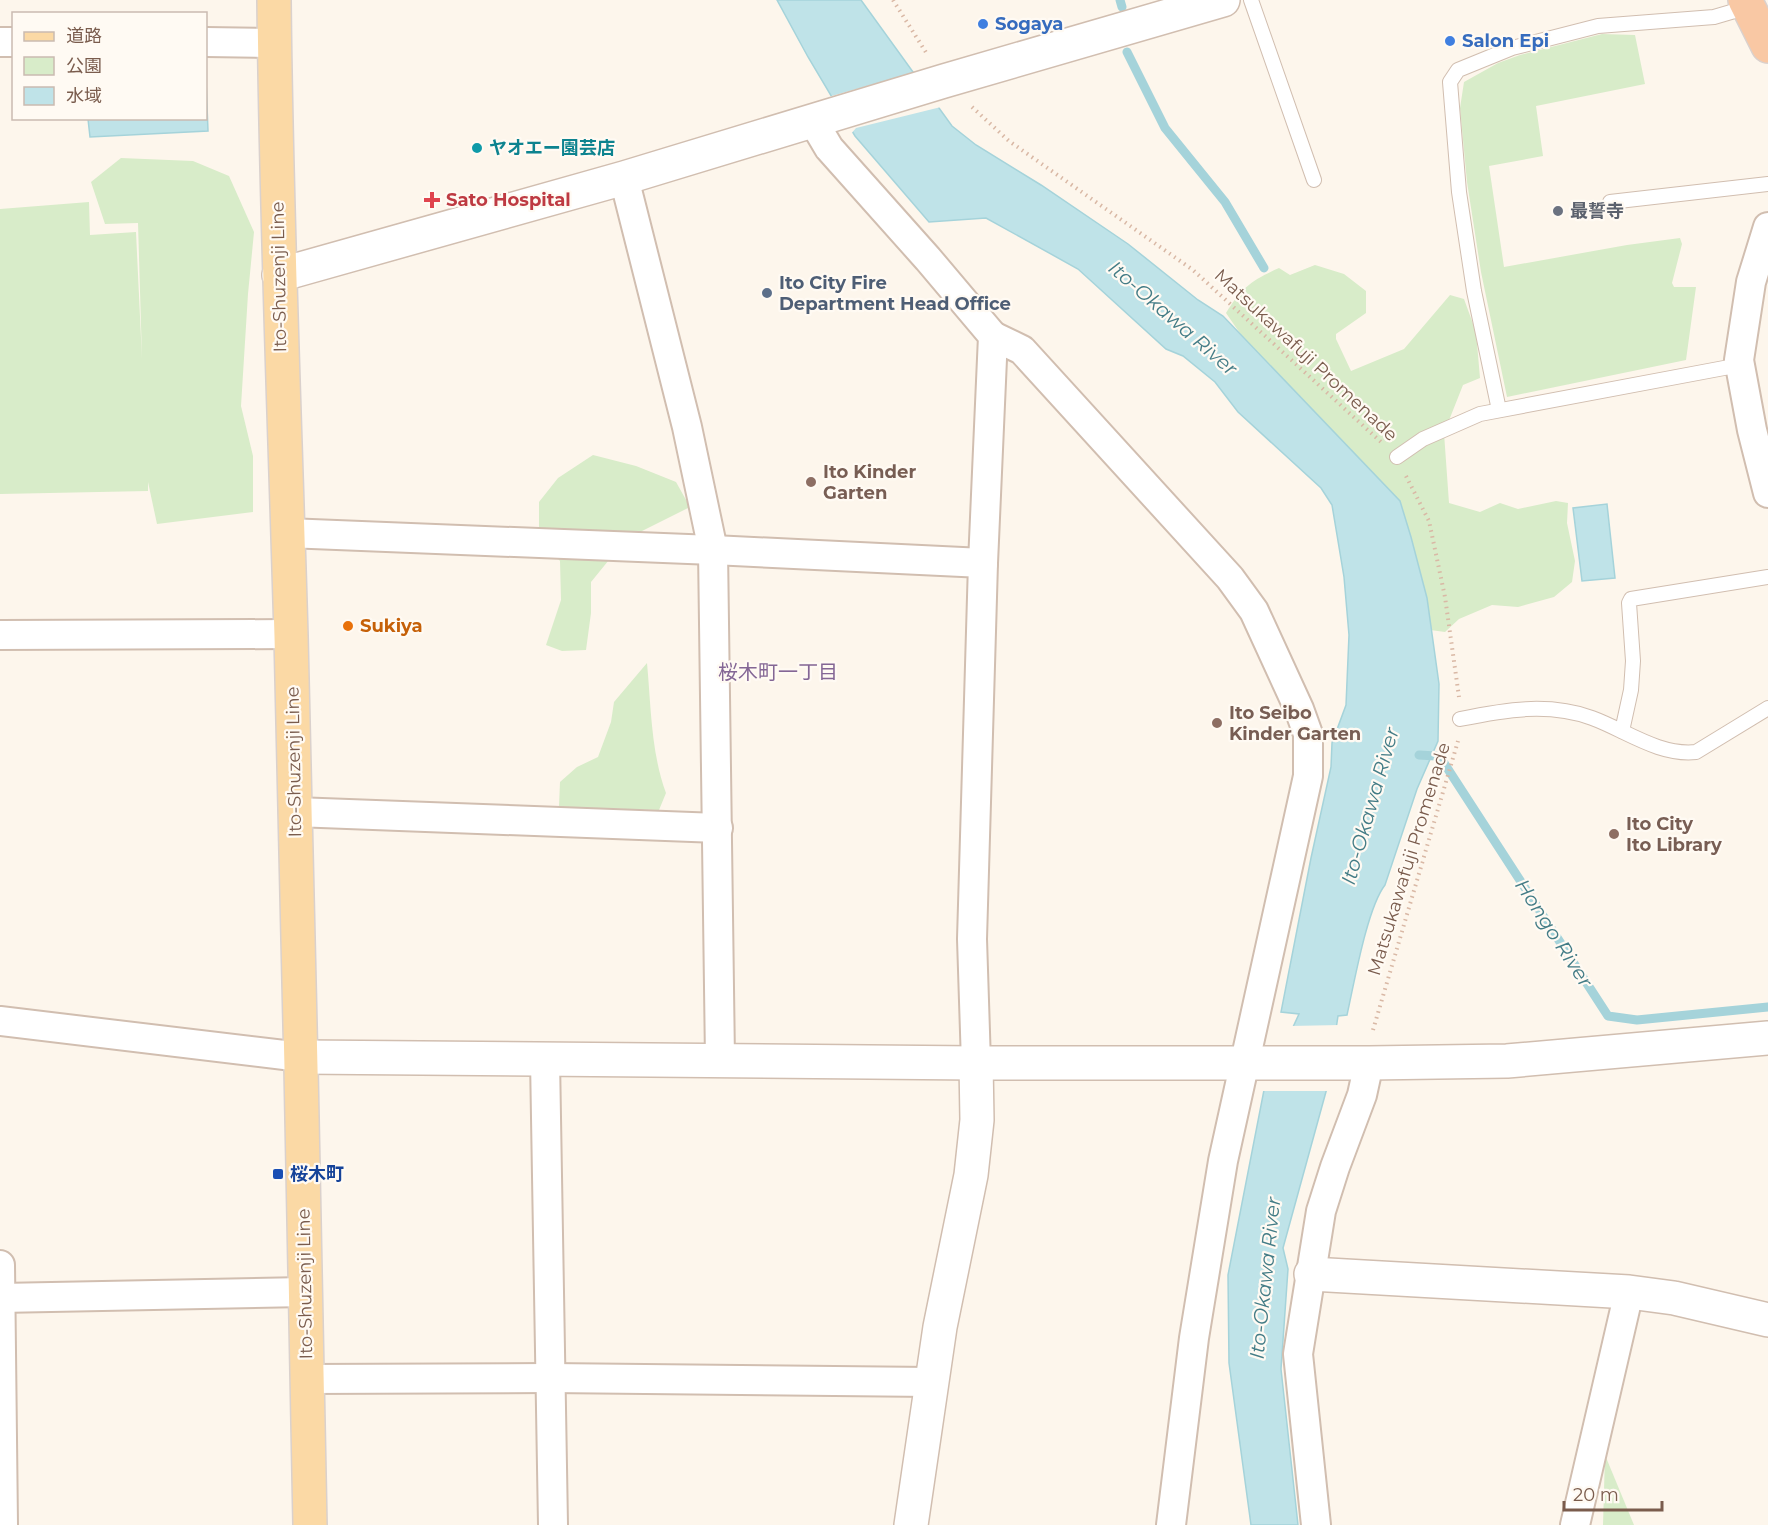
<svg xmlns="http://www.w3.org/2000/svg" width="1768" height="1525" viewBox="0 0 1768 1525" font-family="Montserrat,'Noto Sans JP',sans-serif">
<style>
.green{fill:#d8ecc9}
.water{fill:#bfe3e8;stroke:#a5d3da;stroke-width:1.5}
.pier{fill:#fdf6ec}
.lines{fill:none;stroke-linecap:round;stroke-linejoin:round}
.stream{stroke:#a5d3da;stroke-width:9}
.service-casing{stroke:#d1beb0;stroke-width:16}
.minor-casing{stroke:#d1beb0;stroke-width:32}
.tertiary-casing{stroke:#d1beb0;stroke-width:36}
.primary-casing{stroke:#dad1cd;stroke-width:36}
.trunk-casing{stroke:#dad1cd;stroke-width:36}
.path{stroke:#d9b8a5;stroke-width:4;stroke-dasharray:1.5 4.5;stroke-linecap:butt}
.service{stroke:#fff;stroke-width:14}
.minor{stroke:#fff;stroke-width:28}
.tertiary{stroke:#fff;stroke-width:33}
.primary{stroke:#fbd9a5;stroke-width:33}
.trunk{stroke:#f9c8a4;stroke-width:33}
.shop-dot{fill:#3f7fe0;stroke:#fffaf3;stroke-width:2}
.culture-dot{fill:#0f9aa8;stroke:#fffaf3;stroke-width:2}
.health-dot{fill:#e0444e;stroke:#fffaf3;stroke-width:2}
.worship-dot{fill:#6b7280;stroke:#fffaf3;stroke-width:2}
.service-dot{fill:#5c6f8a;stroke:#fffaf3;stroke-width:2}
.education-dot{fill:#8d6e63;stroke:#fffaf3;stroke-width:2}
.food-dot{fill:#e8710a;stroke:#fffaf3;stroke-width:2}
.transit-dot{fill:#1a4fb4;stroke:#fffaf3;stroke-width:2}
.labels{text-anchor:middle;stroke-width:4.5;stroke-linejoin:round;paint-order:stroke}
.shop-label{font-size:18px;font-weight:bold;fill:#366cbe;stroke:#fffaf3;text-anchor:start}
.culture-label{font-size:18px;font-weight:bold;fill:#0d838f;stroke:#fffaf3;text-anchor:start}
.health-label{font-size:18px;font-weight:bold;fill:#be3a42;stroke:#fffaf3;text-anchor:start}
.worship-label{font-size:18px;font-weight:bold;fill:#5b616d;stroke:#fffaf3;text-anchor:start}
.street-label{font-size:18px;fill:#7a5c4d;stroke:#fffaf3}
.service-label{font-size:18px;font-weight:bold;fill:#4e5e75;stroke:#fffaf3;text-anchor:start}
.education-label{font-size:18px;font-weight:bold;fill:#785e54;stroke:#fffaf3;text-anchor:start}
.food-label{font-size:18px;font-weight:bold;fill:#c56008;stroke:#fffaf3;text-anchor:start}
.transit-label{font-size:18px;font-weight:bold;fill:#164399;stroke:#fffaf3;text-anchor:start}
.water-label{font-size:20px;font-style:italic;fill:#437c86;stroke:#fffaf3}
.neighbourhood-label{font-size:20px;fill:#846695;stroke:#fffaf3}
</style>
<rect width="100%" height="100%" fill="#fdf6ec"/>
<g class="green">
<path d="M1602 34 1635 35 1645 84 1536 106 1543 156 1489 166 1504 267 1627 245 1680 238 1682 244 1672 283 1674 287H1696L1686 360 1507 397 1481 272 1467 182 1460 108 1464 82 1498 63 1520 55Z"/>
<path d="M121 158 193 161 229 176 254 232 248 294 241 406 253 456V512L157 524 148 482V491L0 494V209L89 202 90 235 136 232 142 359 138 223 105 224 91 182Z"/>
<path d="M1315 265 1344 274 1366 291V313L1336 334V339L1351 371 1404 349 1450 295 1464 299 1476 332 1480 378 1463 385 1444 433 1449 503 1480 512 1500 503 1518 509 1556 501 1568 503 1567 523 1575 561 1572 582 1554 597 1518 607 1492 605 1459 619 1445 632 1423 629 1264 368 1226 313C1242 287 1252 280 1279 268L1290 275Z"/>
<path d="M593 455 636 466 676 482 690 507 626 539 591 582V613L586 650 562 651 546 645 561 600 560 561 539 536V502L558 478Z"/>
<path d="M647 663C651 705 651 753 666 793L659 810 559 807 560 782 577 767 598 757 611 722 614 702Z"/>
<path d="M1605 1455 1634 1525H1603Z"/>
</g>
<g class="water">
<path d="M777 0H861L952 126 976 145 1041 185 1128 244 1198 300 1223 316 1400 501 1411 537 1427 598 1439 684 1438 741 1417 789 1385 885C1367 908 1354 984 1347 1015L1338 1016 1327 1088 1283 1248 1288 1269 1281 1369 1298 1525H1251L1229 1363 1228 1275 1264 1090 1299 1014 1281 1012 1311 858 1331 767 1332 743 1346 705 1349 635 1344 577 1332 505 1321 488 1238 412 1215 382 1183 356 1166 349 1078 269 986 218 929 222 855 136 808 57Z"/>
<path d="M206 80 208 131 90 137 88 119 206 118Z"/>
<path d="M1607 504 1615 578 1582 581 1573 508Z"/>
</g>
<g class="pier">
<path d="M916 72 941 107 856 128 850 135 828 97Z"/>
<path d="M1340 1025 1329 1091H1261L1290 1026Z"/>
</g>
<g class="lines">
<g class="stream">
<path d="M1120 0 1122 7"/>
<path d="M1127 52 1165 128 1225 202 1264 268"/>
<path d="M1419 755 1436 756 1444 763 1608 1016 1637 1020 1768 1007"/>
</g>
<defs>
<g id="service">
<path d="M1251 0 1314 180"/>
<path d="M1610 202 1768 184"/>
<path d="M1499 410 1474 291 1459 192 1450 82 1458 70 1512 48 1598 26 1714 17 1748 7"/>
<path d="M1397 457 1423 439 1480 414 1740 365"/>
<path d="M1460 719C1504 710 1548 702 1592 718 1625 730 1659 756 1696 752L1768 708"/>
<path d="M1622 731 1631 690 1633 661 1629 603 1631 599 1768 577"/>
</g>
<g id="minor">
<path d="M0 42H14"/>
<path d="M206 42 275 43"/>
<path d="M813 121 829 148 928 259 993 336 983 563 972 939 976 1063"/>
<path d="M624 178 687 427 713 550 720 1060"/>
<path d="M1768 227 1751 282 1739 360 1752 430 1768 493"/>
<path d="M993 336 1022 350 1230 578 1254 611 1299 709 1308 734V776L1223 1161 1194 1338 1171 1525"/>
<path d="M287 533 713 550 983 563"/>
<path d="M0 635 291 634"/>
<path d="M295 812 718 828"/>
<path d="M0 1021 301 1057"/>
<path d="M545 1059 553 1525"/>
<path d="M0 1265 3 1525"/>
<path d="M0 1298 305 1292"/>
<path d="M306 1379 550 1378 931 1382"/>
<path d="M1316 1525 1298 1354 1321 1211 1335 1167 1362 1095 1369 1063"/>
<path d="M1575 1525 1629 1292"/>
</g>
<g id="tertiary">
<path d="M279 275 624 178 944 81 1223 0"/>
<path d="M301 1057 976 1063H1369L1507 1061 1768 1038"/>
<path d="M1311 1274 1629 1292 1674 1298 1768 1320"/>
<path d="M911 1525 940 1327 971 1175 977 1120 976 1063"/>
</g>
<path id="primary" d="M274 0C276 212 285 424 291 636 300 932 303 1229 310 1525"/>
<path id="trunk" d="M1745 0 1768 46"/>
</defs>
<use href="#service" class="service-casing"/>
<use href="#minor" class="minor-casing"/>
<use href="#tertiary" class="tertiary-casing"/>
<use href="#primary" class="primary-casing"/>
<use href="#trunk" class="trunk-casing"/>
<g class="path">
<path d="M893 0 927 54"/>
<path d="M972 107 1009 141 1193 270 1381 442"/>
<path d="M1406 476 1429 521 1445 597 1459 697"/>
<path d="M1373 1030 1458 741"/>
</g>
<use href="#service" class="service"/>
<use href="#minor" class="minor"/>
<use href="#tertiary" class="tertiary"/>
<use href="#primary" class="primary"/>
<use href="#trunk" class="trunk"/>
</g>
<g class="shop-dot">
<circle cx="983" cy="24" r="6"/>
<circle cx="1450" cy="41" r="6"/>
</g>
<circle class="culture-dot" cx="477" cy="148" r="6"/>
<path class="health-dot" d="M429 191h6v6h6v6h-6v6h-6v-6h-6v-6h6z"/>
<circle class="worship-dot" cx="1558" cy="211" r="6"/>
<circle class="service-dot" cx="767" cy="293" r="6"/>
<g class="education-dot">
<circle cx="811" cy="482" r="6"/>
<circle cx="1217" cy="723" r="6"/>
<circle cx="1614" cy="834" r="6"/>
</g>
<circle class="food-dot" cx="348" cy="626" r="6"/>
<rect class="transit-dot" x="272" y="1168" width="12" height="12" rx="3"/>
<g class="labels">
<g class="shop-label">
<text x="995" y="30">Sogaya</text>
<text x="1462" y="47">Salon Epi</text>
</g>
<g class="culture-label">
<text x="489" y="154">ヤオエー園芸店</text>
</g>
<g class="health-label">
<text x="446" y="206">Sato Hospital</text>
</g>
<g class="worship-label">
<text x="1570" y="217">最誓寺</text>
</g>
<g class="street-label">
<text transform="translate(279 277) rotate(-91)" y="6">Ito-Shuzenji Line</text>
<text transform="translate(1306 355) rotate(43)" y="6">Matsukawafuji Promenade</text>
<text transform="translate(294 762) rotate(-91)" y="6">Ito-Shuzenji Line</text>
<text transform="translate(1409 859) rotate(-73)" y="6">Matsukawafuji Promenade</text>
<text transform="translate(305 1284) rotate(-91)" y="6">Ito-Shuzenji Line</text>
</g>
<g class="service-label">
<text x="779" y="289">Ito City Fire<tspan x="779" dy="21">Department Head Office</tspan></text>
</g>
<g class="education-label">
<text x="823" y="478">Ito Kinder<tspan x="823" dy="21">Garten</tspan></text>
<text x="1229" y="719">Ito Seibo<tspan x="1229" dy="21">Kinder Garten</tspan></text>
<text x="1626" y="830">Ito City<tspan x="1626" dy="21">Ito Library</tspan></text>
</g>
<g class="food-label">
<text x="360" y="632">Sukiya</text>
</g>
<g class="transit-label">
<text x="290" y="1180">桜木町</text>
</g>
<g class="water-label">
<text transform="translate(1173 318) rotate(41)" y="7">Ito-Okawa River</text>
<text transform="translate(1370 806) rotate(-74)" y="7">Ito-Okawa River</text>
<text transform="translate(1554 933) rotate(57)" y="7">Hongo River</text>
<text transform="translate(1265 1278) rotate(-84)" y="7">Ito-Okawa River</text>
</g>
<g class="neighbourhood-label">
<text x="778" y="679">桜木町一丁目</text>
</g>
</g>
<rect x="12" y="12" width="195" height="108" fill="#fffaf3" stroke="#cabbb1" stroke-width="1.5"/>
<rect x="24" y="32" width="30" height="9" fill="#fbd9a5" stroke="#cabbb1" stroke-width="1.5"/>
<text x="66" y="42" font-size="18" fill="#7a5c4d">道路</text>
<rect x="24" y="57" width="30" height="18" fill="#d8ecc9" stroke="#cabbb1" stroke-width="1.5"/>
<text x="66" y="72" font-size="18" fill="#7a5c4d">公園</text>
<rect x="24" y="87" width="30" height="18" fill="#bfe3e8" stroke="#cabbb1" stroke-width="1.5"/>
<text x="66" y="102" font-size="18" fill="#7a5c4d">水域</text>
<path d="M1564 1501v9h98v-9" fill="none" stroke="#7a5c4d" stroke-width="3"/>
<text x="1573" y="1501" font-size="18" fill="#7a5c4d" stroke="#fffaf3" stroke-width="4.5" paint-order="stroke">20 m</text>
</svg>
